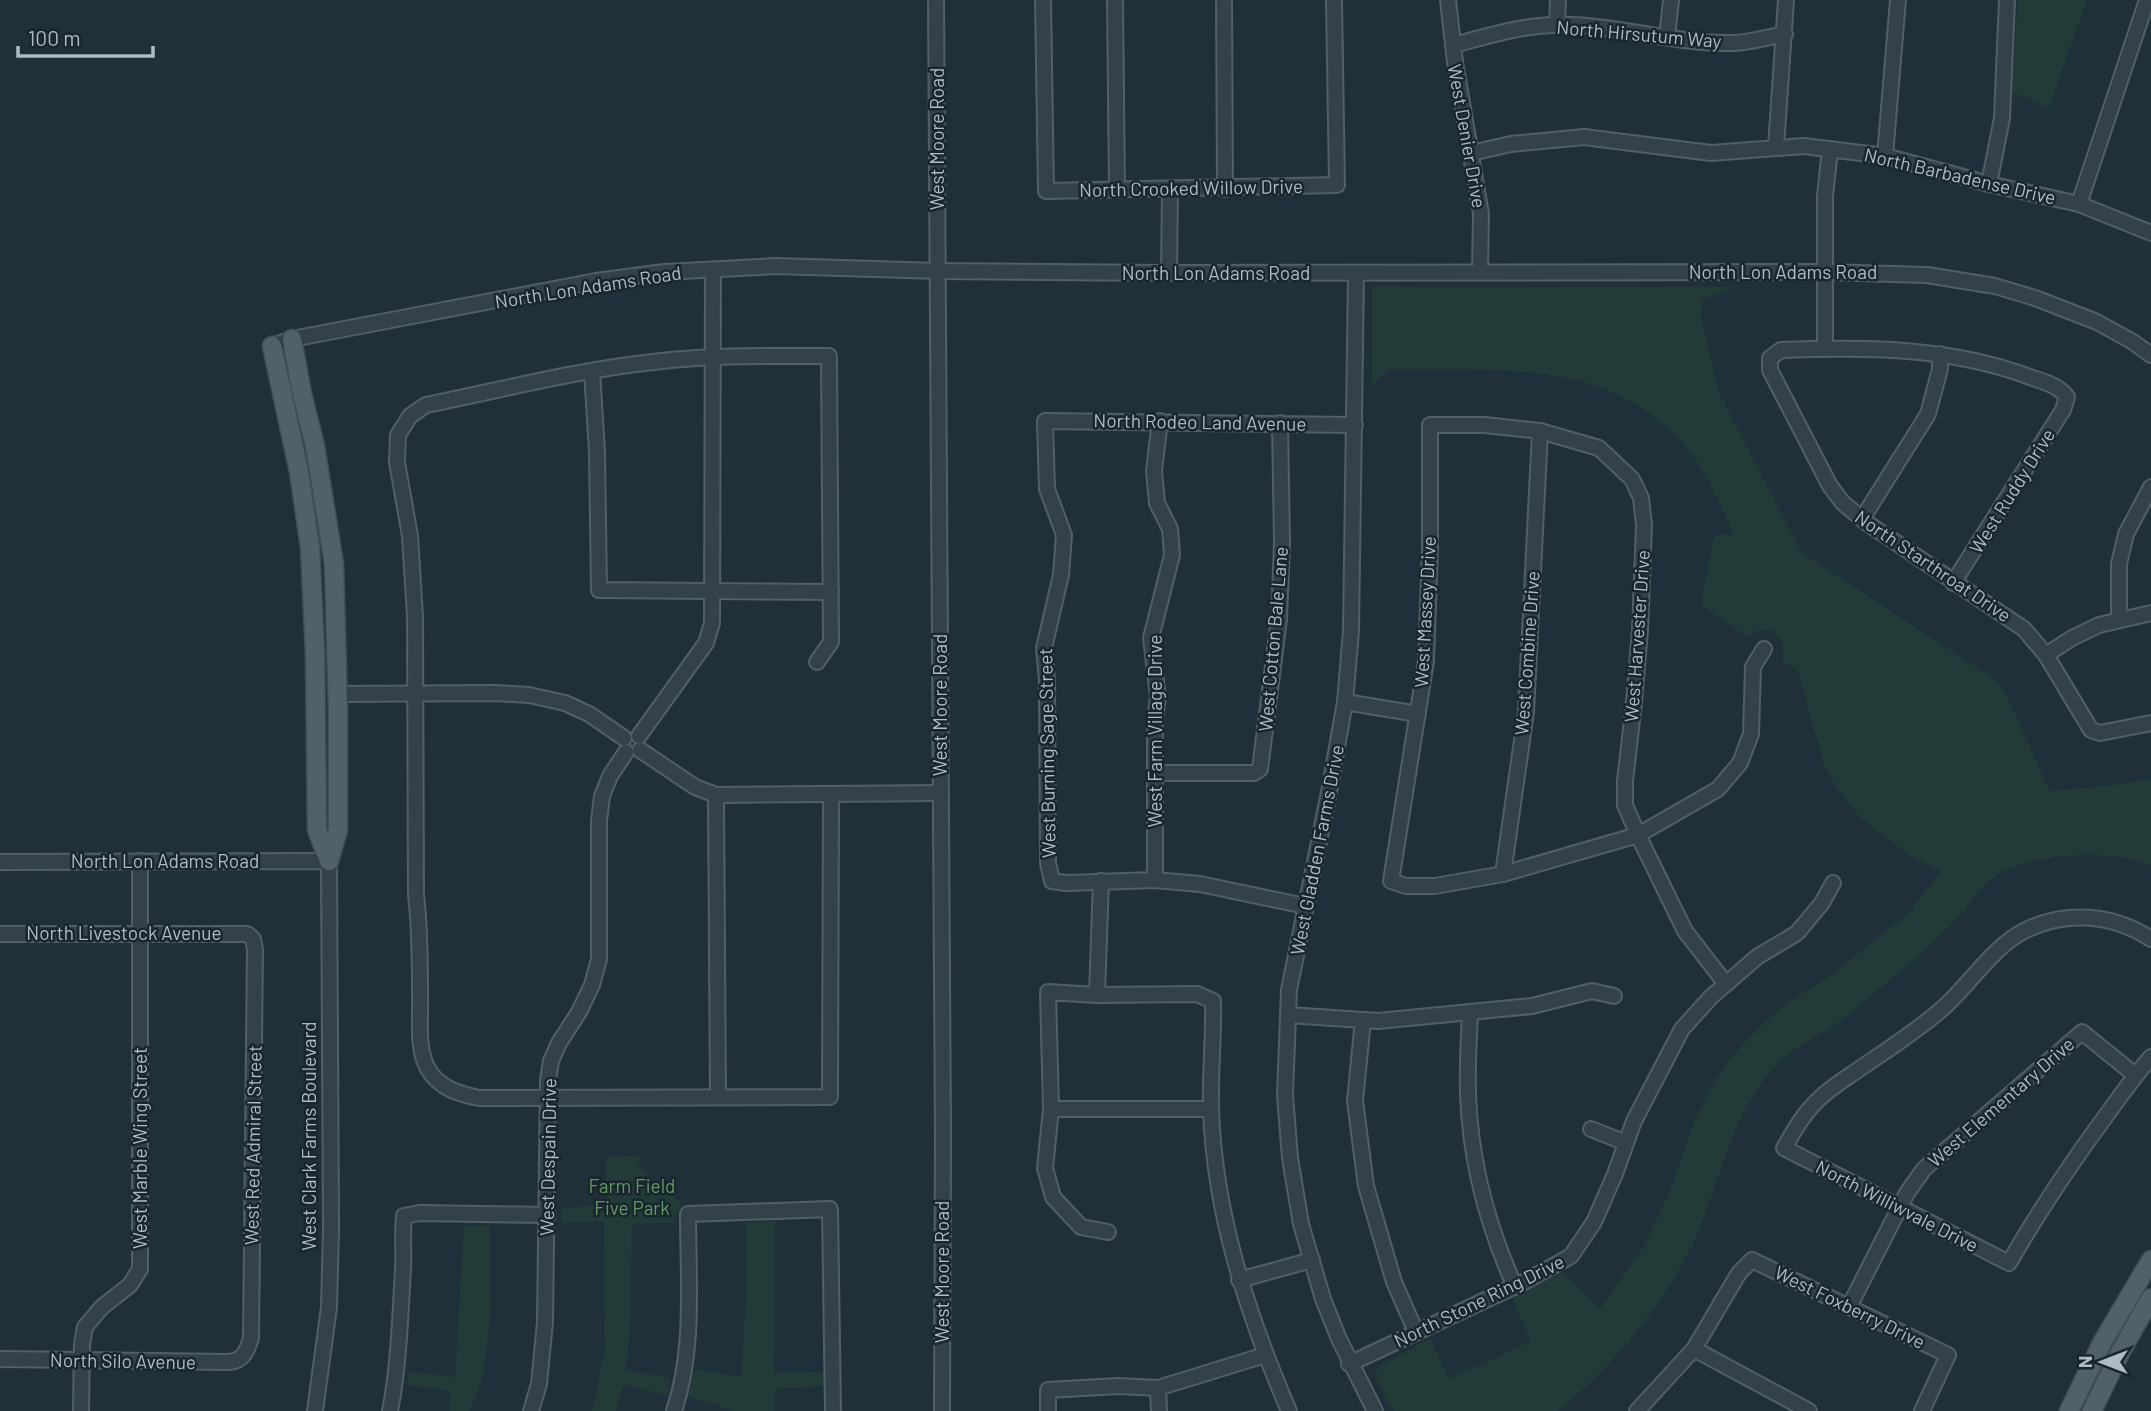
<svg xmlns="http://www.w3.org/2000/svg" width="2151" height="1411" viewBox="0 0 2151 1411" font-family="Barlow,sans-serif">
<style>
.green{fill:#223b38}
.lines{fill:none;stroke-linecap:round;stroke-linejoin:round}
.minor-casing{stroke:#515f67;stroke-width:18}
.major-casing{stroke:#404d56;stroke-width:21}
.minor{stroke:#33414a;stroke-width:14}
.major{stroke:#51616a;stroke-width:18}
.labels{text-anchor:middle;stroke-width:5;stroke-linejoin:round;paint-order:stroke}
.street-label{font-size:19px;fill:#aebcc6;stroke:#19262e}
.park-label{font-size:19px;fill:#649865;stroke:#19262e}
</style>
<rect width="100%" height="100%" fill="#20303a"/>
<g class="green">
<path d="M2018 0H2087L2049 108 2012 92Z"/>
<path d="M1372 287H1732L1702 300 1701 319 1719 393 1802 553 1993 678 2006 694 2050 791 2104 786 2151 779V866C2113 848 2033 853 1997 875 1978 888 1967 909 1951 925 1919 957 1882 986 1847 1016 1822 1037 1787 1047 1767 1075 1754 1094 1741 1114 1733 1135 1720 1169 1710 1205 1695 1239 1671 1290 1634 1340 1593 1380 1582 1391 1569 1401 1558 1411H1394L1376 1379 1377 1368 1430 1338 1449 1379 1531 1341 1512 1298 1563 1272 1600 1309 1645 1245 1673 1183 1695 1119 1724 1066 1753 1033 1788 1002 1828 978 1890 927 1902 921 1941 871 1909 855 1860 817 1836 787 1824 766 1798 670 1783 662C1785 648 1783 640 1772 630H1759L1747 637 1701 605 1714 535 1734 534C1719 503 1705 467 1681 441 1603 357 1494 371 1389 369L1372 386Z"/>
<path d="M639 1156V1166L681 1203 673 1223 632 1224 630 1329 626 1370 670 1378 669 1396 624 1384 616 1411H592L605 1349 604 1221 562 1223 561 1208 605 1205 606 1157Z"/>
<path d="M775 1221 774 1373 828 1372V1386L775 1389V1411H733L689 1396 694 1369 741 1377 746 1301V1222Z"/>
<path d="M464 1226H490L491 1314 483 1377 469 1411H449L451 1391 407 1385 409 1372 455 1377Z"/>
</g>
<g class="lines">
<defs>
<g id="minor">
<path d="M936 0 943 1138 942 1411"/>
<path d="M1043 0 1046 191 1337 185 1334 0"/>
<path d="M1115 0 1117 190"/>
<path d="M1224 0 1225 189"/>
<path d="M1448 0 1455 62 1481 214 1480 271"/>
<path d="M1557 25 1558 0"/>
<path d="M1667 37 1671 0"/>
<path d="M1453 45C1485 37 1518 26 1552 25 1613 23 1672 44 1732 43 1749 43 1768 37 1785 34"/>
<path d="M1776 147 1786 0"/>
<path d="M1471 153 1511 144 1584 137 1711 153 1804 146 1885 156 1989 184 2079 204 2151 233"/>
<path d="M1885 156 1898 0"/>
<path d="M1989 184 2002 118 2007 0"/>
<path d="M2079 204 2147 0"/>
<path d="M1169 273 1170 189"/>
<path d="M1356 274 1351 631 1345 702 1329 792 1289 990 1285 1095 1290 1158 1301 1224 1323 1299 1339 1339 1375 1411"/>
<path d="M272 346 292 339 596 281 664 272 776 266 938 271 1169 273 1825 272 1927 275 1995 286 2035 298 2097 322 2133 342 2151 355"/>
<path d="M1825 349V196L1830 149"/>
<path d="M592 371 597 452 599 590 831 592"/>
<path d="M1862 519 1928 414 1940 369V354"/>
<path d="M1953 583 2063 410 2067 397C2058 385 2044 382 2030 377 1950 347 1866 347 1781 350L1770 358V370L1830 486 1843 503 1867 523 2024 629 2046 655 2091 730 2100 733 2151 723"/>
<path d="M2119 620V564L2126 534 2151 487"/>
<path d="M2046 655 2072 638 2099 625 2151 613"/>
<path d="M817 662 831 642 829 356C770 356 711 355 653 362 577 370 501 390 426 405L410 416 398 435 397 462 410 536 415 616 416 895C420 928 420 960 420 993 421 1017 416 1048 428 1069 439 1088 459 1094 479 1098L830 1097 831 795"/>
<path d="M337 694 495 693 529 695 565 703 589 714 624 738"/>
<path d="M1345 702 1418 714"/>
<path d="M639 736 706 643 712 623 713 270"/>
<path d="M640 750 695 787 716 795 941 793"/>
<path d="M1155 773H1254L1260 769 1279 619 1282 543 1280 423"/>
<path d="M716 795 718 1097"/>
<path d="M0 862 329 861 331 1229 329 1307 315 1411"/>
<path d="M1503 874 1526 712 1540 431"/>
<path d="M1155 880V721L1158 697 1151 638 1172 555 1170 529 1157 503 1154 471 1160 421"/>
<path d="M1305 906 1200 884 1155 880 1066 883 1052 881 1048 863 1047 680 1044 648 1061 575 1064 535 1047 489 1045 421 1355 425"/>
<path d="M0 934H247L253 939 255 949 251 1338C247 1351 243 1361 229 1362L0 1359"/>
<path d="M2151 939C2113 914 2065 910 2024 931 1994 946 1968 986 1943 1008 1915 1033 1882 1053 1852 1074 1840 1082 1828 1090 1818 1100 1803 1114 1794 1131 1784 1148L2009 1263C2040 1209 2071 1163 2108 1113 2122 1094 2135 1075 2151 1057"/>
<path d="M1726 984 1685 931 1638 835 1625 805V781L1634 702 1640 630 1644 525 1641 498 1632 479 1599 448 1540 431 1485 425H1430V548L1426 661 1391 881 1406 886H1435L1503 874 1638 835 1718 789 1740 763 1751 734 1753 667 1764 649"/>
<path d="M1097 995 1101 881"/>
<path d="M1470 1012C1469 1039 1467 1066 1468 1093 1470 1159 1488 1227 1515 1287"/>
<path d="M1288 1015 1378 1021 1532 1006 1592 991 1614 996"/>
<path d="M1363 1020 1355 1101 1366 1186 1394 1282 1416 1332"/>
<path d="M1051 1109H1211"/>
<path d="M1591 1129 1626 1143"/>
<path d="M1108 1232 1081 1227 1053 1197 1045 1168 1051 1109 1048 992 1097 995 1197 994 1213 1001C1214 1037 1210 1073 1211 1108 1214 1214 1248 1315 1289 1411"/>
<path d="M1239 1280 1312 1260"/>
<path d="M1849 1307 1907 1193 1924 1169 2082 1032 2135 1075"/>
<path d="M1694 1349 1809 1411"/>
<path d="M1349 1364 1526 1281 1571 1256 1594 1222 1615 1174 1634 1121 1682 1029 1711 997 1757 957 1797 933 1822 903 1833 883"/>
<path d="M1158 1388 1159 1411"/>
<path d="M81 1411 82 1344 85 1327 102 1307 130 1285 140 1269V861"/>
<path d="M390 1411C399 1365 400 1317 403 1270 404 1252 402 1235 404 1216L420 1213 548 1215"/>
<path d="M531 1411 539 1384 545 1322 548 1080 551 1061 559 1043 579 1012 592 985 599 959V821L602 796 610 776 626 752"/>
<path d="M674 1411C695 1349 688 1278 688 1214L830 1209 833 1411"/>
<path d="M1048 1411V1390L1118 1386 1158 1388 1265 1355"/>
<path d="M1637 1411 1694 1349 1739 1273 1752 1260 1948 1355 1922 1411"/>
</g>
<g id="major">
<path d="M292 339 302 394 315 446 334 564 338 710V830L329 861"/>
<path d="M272 346 299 472 310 547 315 653 317 830 329 861"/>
<path d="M2069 1411 2103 1341 2151 1260"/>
<path d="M2092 1411 2121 1351 2151 1298"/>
</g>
</defs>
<use href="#minor" class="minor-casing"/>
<use href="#major" class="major-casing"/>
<use href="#minor" class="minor"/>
<use href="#major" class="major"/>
</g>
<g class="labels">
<g class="street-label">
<text transform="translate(1639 34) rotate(5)" y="7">North Hirsutum Way</text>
<text transform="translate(1467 136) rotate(80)" y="7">West Denier Drive</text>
<text transform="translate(937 139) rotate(-90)" y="7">West Moore Road</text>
<text transform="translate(1960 176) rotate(13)" y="7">North Barbadense Drive</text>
<text transform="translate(1191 188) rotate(-1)" y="7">North Crooked Willow Drive</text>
<text x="1783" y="279">North Lon Adams Road</text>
<text x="1216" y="280">North Lon Adams Road</text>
<text transform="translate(588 287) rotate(-9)" y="7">North Lon Adams Road</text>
<text transform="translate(1200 422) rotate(1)" y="7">North Rodeo Land Avenue</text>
<text transform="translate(2012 491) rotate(-58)" y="7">West Ruddy Drive</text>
<text transform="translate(1933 566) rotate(34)" y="7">North Starthroat Drive</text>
<text transform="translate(1425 612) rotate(-87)" y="7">West Massey Drive</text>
<text transform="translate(1637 636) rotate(-86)" y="7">West Harvester Drive</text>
<text transform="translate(1273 639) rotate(-85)" y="7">West Cotton Bale Lane</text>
<text transform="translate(1527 653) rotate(-86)" y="7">West Combine Drive</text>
<text transform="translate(940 705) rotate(-90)" y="7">West Moore Road</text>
<text transform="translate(1155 731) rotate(-90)" y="7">West Farm Village Drive</text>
<text transform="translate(1047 753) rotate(-91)" y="7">West Burning Sage Street</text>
<text transform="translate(1317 850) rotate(-79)" y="7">West Gladden Farms Drive</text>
<text x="165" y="868">North Lon Adams Road</text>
<text x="124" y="940">North Livestock Avenue</text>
<text transform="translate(2001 1102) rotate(-41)" y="7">West Elementary Drive</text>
<text transform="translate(309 1136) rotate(-90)" y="7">West Clark Farms Boulevard</text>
<text transform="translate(253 1145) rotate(-89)" y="7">West Red Admiral Street</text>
<text transform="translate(140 1148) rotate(-90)" y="7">West Marble Wing Street</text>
<text transform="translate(548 1157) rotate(-89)" y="7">West Despain Drive</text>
<text transform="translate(1897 1206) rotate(27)" y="7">North Williwvale Drive</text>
<text transform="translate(942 1272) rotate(-90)" y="7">West Moore Road</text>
<text transform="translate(1479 1301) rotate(-26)" y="7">North Stone Ring Drive</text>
<text transform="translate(1850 1307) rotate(26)" y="7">West Foxberry Drive</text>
<text transform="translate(123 1361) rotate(1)" y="7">North Silo Avenue</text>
</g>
<g class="park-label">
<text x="632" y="1193">Farm Field<tspan x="632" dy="22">Five Park</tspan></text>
</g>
</g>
<g transform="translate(2102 1362) rotate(270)" stroke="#19262e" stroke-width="5" paint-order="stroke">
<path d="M0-5L12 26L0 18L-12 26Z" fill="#aebcc6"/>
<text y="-10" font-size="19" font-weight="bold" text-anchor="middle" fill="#aebcc6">N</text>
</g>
<path d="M18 46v10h135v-10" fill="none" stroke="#aebcc6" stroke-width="3.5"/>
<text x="28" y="46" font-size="21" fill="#aebcc6" stroke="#19262e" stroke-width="5" paint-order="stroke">100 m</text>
</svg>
